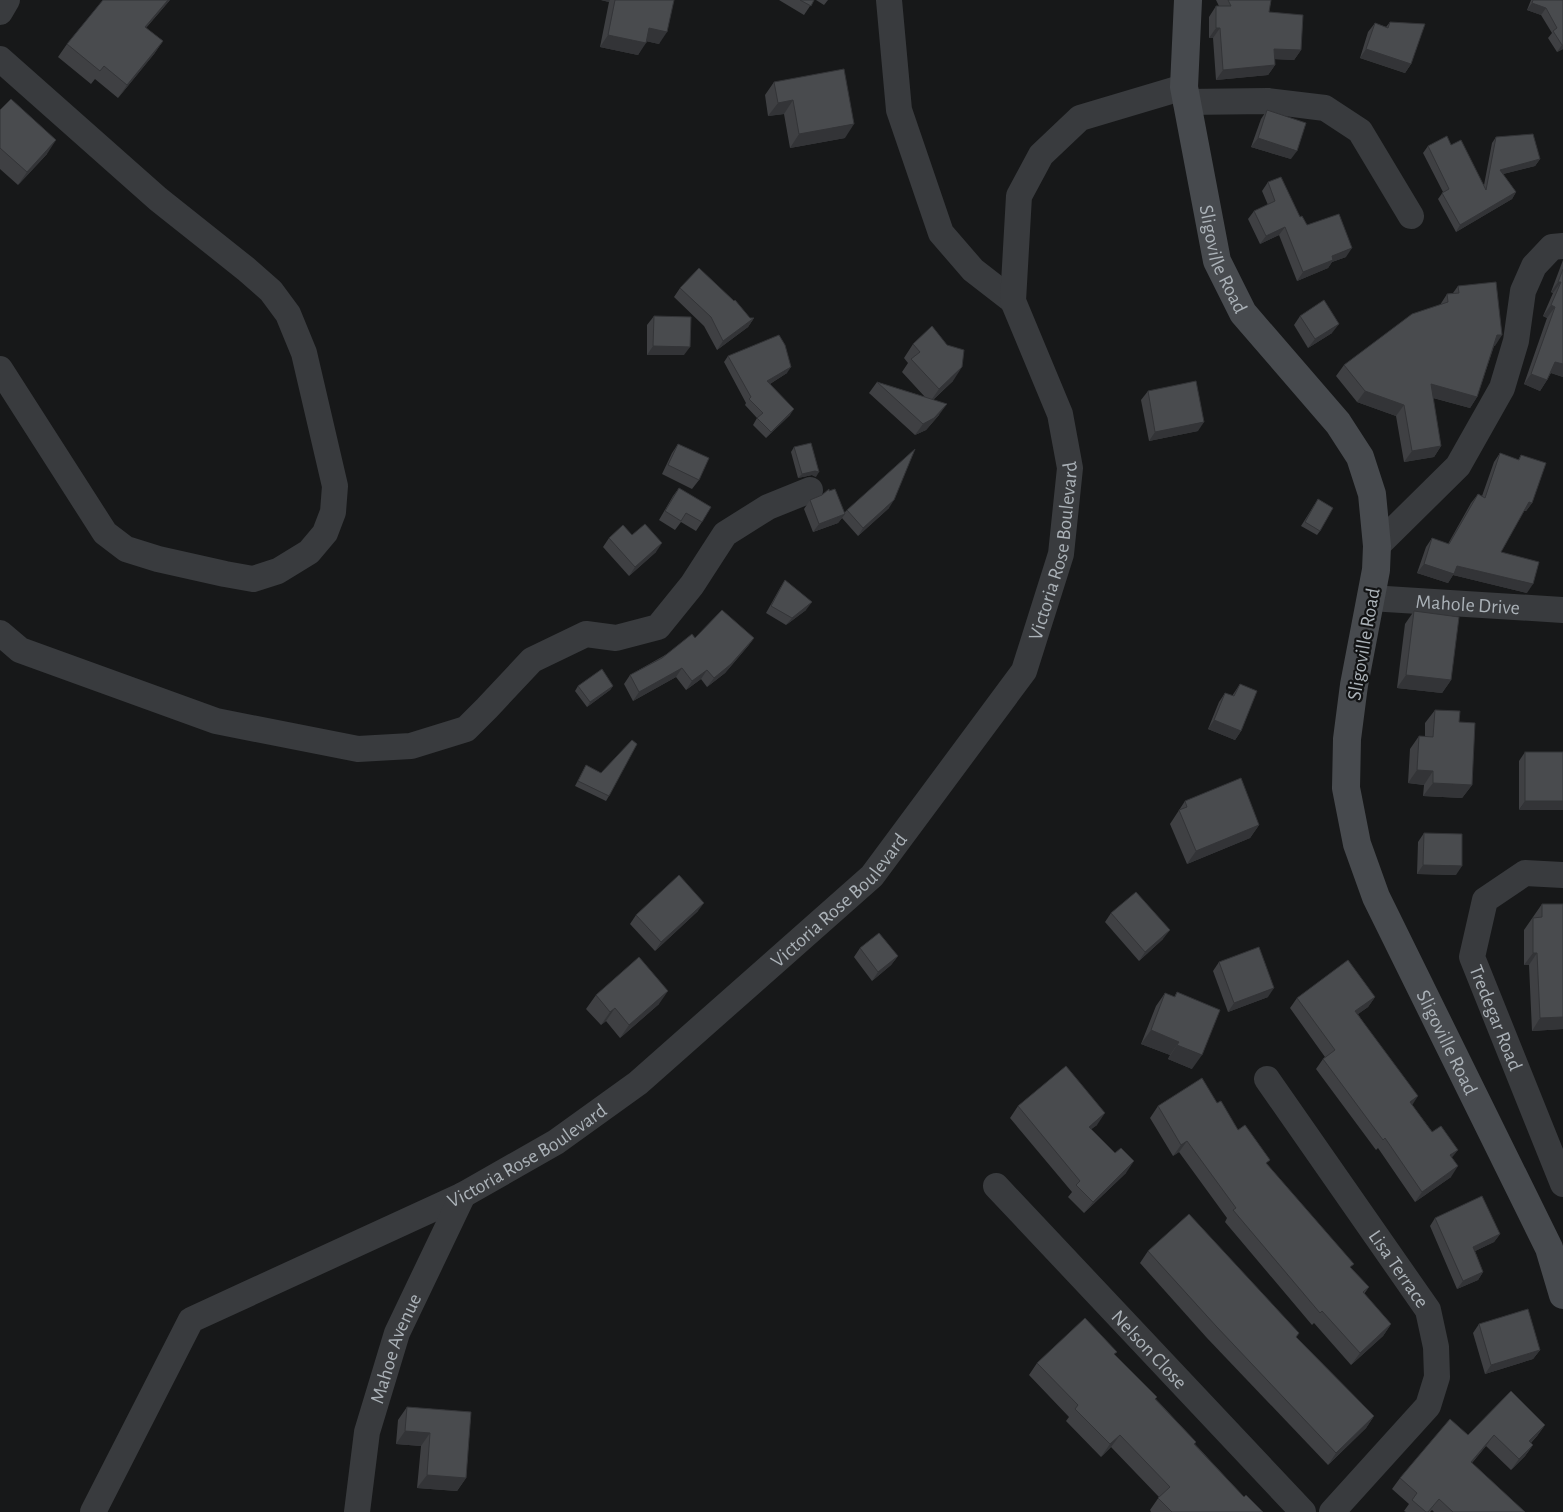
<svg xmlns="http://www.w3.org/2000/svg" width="1563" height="1512" viewBox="0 0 1563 1512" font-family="'Alegreya Sans',sans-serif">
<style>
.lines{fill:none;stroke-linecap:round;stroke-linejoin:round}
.street{stroke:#393b3e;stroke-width:26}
.secondary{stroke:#474a4e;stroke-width:28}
.wall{fill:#3f4043}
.shaded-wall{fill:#333437}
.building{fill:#494b4e;stroke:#333437}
.labels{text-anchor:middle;stroke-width:4.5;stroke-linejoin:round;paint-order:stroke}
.street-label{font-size:20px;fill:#abb2b8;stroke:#121314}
</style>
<rect width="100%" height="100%" fill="#171819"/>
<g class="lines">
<g class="street">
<path d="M889 0 899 110 941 233 973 270 1013 301"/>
<path d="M0 12 7 0"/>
<path d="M0 59 158 199 246 269 271 291 288 314 304 353 335 486 333 512 325 533 309 552 278 571 253 579 225 574 158 559 126 549 105 533 0 369"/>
<path d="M1186 102 1268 101 1325 108 1360 131 1411 216"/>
<path d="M1377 546 1458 466 1502 388 1516 341 1523 291 1534 266 1552 247 1563 246"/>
<path id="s1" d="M1370 598 1563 610"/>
<path d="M0 633 20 650 216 721 358 749 411 746 466 729 487 708 532 660 586 634 616 638 658 627 692 585 725 534 768 507 810 490"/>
<path id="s2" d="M1563 875 1525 873 1485 900 1472 957 1563 1184"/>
<path id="s3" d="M1267 1079 1428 1310 1436 1347 1437 1377 1428 1406 1332 1512"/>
<path id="s4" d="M996 1186 1303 1512"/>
<path id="s5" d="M93 1512 191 1320 463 1195 556 1142 638 1083 872 876 1024 671 1061 554 1070 468 1060 414 1013 301 1019 196 1041 155 1080 118 1184 87"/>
<path id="s6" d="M357 1512 367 1432 397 1333 463 1195"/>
</g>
<path class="secondary" id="s7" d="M1188 0 1184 87 1217 261 1243 313 1338 423 1360 457 1372 494 1377 546 1376 570 1354 685 1347 739 1346 788 1357 844 1376 897 1549 1248 1563 1295"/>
</g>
<g class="wall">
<path d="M170 0 146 28 163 41 154 54 118 98 95 79 91 84 58 57 67 44Z"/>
<path d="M601 0H674L659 44 646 41 638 55 600 47 609 2Z"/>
<path d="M779 0H814L804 15Z"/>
<path d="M816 0H828L824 5Z"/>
<path d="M1216 0H1271L1269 12 1301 50 1294 60 1275 59V65L1268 75 1216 80 1213 38H1209V17L1216 6H1219Z"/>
<path d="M1531 0H1563V49L1557 52 1548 38 1552 33 1541 15 1527 10Z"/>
<path d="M1390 22 1411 64 1405 73 1360 58 1368 32 1375 23 1386 27Z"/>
<path d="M774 82 845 138 790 148 784 114 768 116 765 95Z"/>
<path d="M0 110 47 154 18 185 0 169Z"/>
<path d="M1267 110 1291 159 1251 147 1261 119Z"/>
<path d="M1496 137 1540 159 1535 166 1503 174 1516 192 1512 199 1456 232 1438 199 1443 192 1423 153 1428 146 1451 145 1484 185 1492 143Z"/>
<path d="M1268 182 1307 225 1346 257 1332 262 1328 268 1297 281 1279 235 1260 244 1248 219 1254 211 1268 205 1262 191Z"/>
<path d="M1563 260V377L1551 373 1547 380 1540 391 1524 384 1547 318 1543 316 1553 293 1551 292Z"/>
<path d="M1458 286 1495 346H1494L1477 397 1470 408 1433 398 1441 446 1434 457 1404 462 1396 416 1357 402 1336 376 1344 365 1440 305 1447 294 1453 293Z"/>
<path d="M680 288 750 318H754L748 327 717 350 704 326 674 297Z"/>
<path d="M654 316 684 355H647V325Z"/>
<path d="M1300 316 1332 333 1308 348 1294 325Z"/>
<path d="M913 344 953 381 933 400 939 415 926 430 915 435 869 393 877 382 925 397 902 372 908 363 904 358Z"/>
<path d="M728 356 787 373 770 384 790 415 766 438 753 425 757 418 745 405 746 403 724 362Z"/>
<path d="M1148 391 1198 431 1149 441 1141 400Z"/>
<path d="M678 444 699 480 692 489 662 474 672 453Z"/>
<path d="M794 447 816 477 812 475 798 478 791 452Z"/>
<path d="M1500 453 1518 460 1521 455 1532 503 1526 511H1524L1501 552 1527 593 1453 575 1448 583 1417 573 1426 547 1432 538 1448 544 1471 503 1478 494 1482 496 1494 462Z"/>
<path d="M679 488 702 522 696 531 681 522 675 530 659 520 673 496Z"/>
<path d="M829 491 844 513 847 510 889 508 858 536 842 518 838 523 813 532 804 509 810 500Z"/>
<path d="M1318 499 1320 531 1317 535 1301 526Z"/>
<path d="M632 535 656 552 629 576 603 547 609 538Z"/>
<path d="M785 580 806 610 786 625 766 613 780 588Z"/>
<path d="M1414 611 1451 680 1442 693 1397 688 1405 624Z"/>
<path d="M695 638H754L748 646 725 673 707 687 701 679 686 690 676 677 633 701 624 684 630 675Z"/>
<path d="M1240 684 1241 731 1235 740 1208 729 1219 702 1225 693 1232 696Z"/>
<path d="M578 686H613L610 690 587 707 575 691Z"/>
<path d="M1435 710 1459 722 1472 785 1462 798 1423 796 1424 785 1408 783 1410 749 1419 736H1425V723Z"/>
<path d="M1525 752H1563L1519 810V761Z"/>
<path d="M586 765 609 796 606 801 575 786Z"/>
<path d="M1185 801 1259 825 1250 838 1187 864 1170 824Z"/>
<path d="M1424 833 1456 875 1417 874 1418 842Z"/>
<path d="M1542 904H1563V1029L1532 1031 1529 965H1524V930Z"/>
<path d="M698 911 655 951 630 924 636 915Z"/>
<path d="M1111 913 1163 939 1139 961 1105 922Z"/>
<path d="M860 948 898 956 891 965 872 981 854 957Z"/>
<path d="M1219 962 1268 997 1228 1012 1213 971Z"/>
<path d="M1177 992 1192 1069 1168 1059 1170 1055 1141 1044 1156 1006 1165 993 1174 997Z"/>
<path d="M596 995 659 1004 620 1038 606 1021 601 1025 586 1009Z"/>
<path d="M1375 997 1368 1007 1358 1014 1412 1105 1452 1158 1451 1177 1415 1202 1378 1148 1376 1150 1316 1069 1323 1059 1325 1057 1290 1008 1297 998Z"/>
<path d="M1217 1103 1238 1130 1267 1164 1351 1268 1369 1287 1364 1294 1391 1324 1383 1336 1351 1365 1314 1323 1312 1325 1225 1222 1227 1218 1179 1152 1173 1156 1150 1118 1158 1106Z"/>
<path d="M1018 1106 1097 1125 1091 1129 1126 1173 1084 1213 1068 1197 1072 1192 1010 1118Z"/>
<path d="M1435 1218 1500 1234 1494 1242 1475 1251 1483 1272 1478 1280 1457 1289 1430 1226Z"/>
<path d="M1148 1251 1296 1337 1374 1416 1366 1428 1328 1465 1207 1338 1140 1263Z"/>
<path d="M1479 1324 1540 1350 1533 1359 1485 1374 1473 1333Z"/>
<path d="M1115 1355 1196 1442 1195 1444 1244 1497 1263 1512H1151L1150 1510 1159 1497 1111 1447 1101 1457 1066 1421 1069 1417 1029 1375 1037 1363Z"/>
<path d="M407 1407 471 1412 466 1478 457 1491 417 1488 421 1446 396 1444 398 1420Z"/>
<path d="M1545 1425 1537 1436 1531 1443 1533 1445 1525 1456 1511 1470 1486 1446 1472 1463 1525 1512H1434L1432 1510 1430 1512H1406L1404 1511 1409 1504 1392 1489 1400 1478 1468 1435Z"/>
</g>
<g class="shaded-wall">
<path d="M168 0H170L136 39 145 27Z"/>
<path d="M601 0H610L609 2Z"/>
<path d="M1532 3 1546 8 1541 15 1527 10Z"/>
<path d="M649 28 667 32 659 44 641 40Z"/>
<path d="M1216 28H1220L1213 38H1209Z"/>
<path d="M608 35 646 43 638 55 600 47Z"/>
<path d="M163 41 154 54 118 98 127 85Z"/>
<path d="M1562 45H1563V49L1557 52Z"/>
<path d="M1274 49 1301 50 1294 60 1267 59Z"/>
<path d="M1366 49 1411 64 1405 73 1360 58Z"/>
<path d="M1275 65 1268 75 1216 80 1223 70Z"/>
<path d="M793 100 784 114 768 116 778 103Z"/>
<path d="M854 124 845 138 790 148 799 134Z"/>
<path d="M1258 138 1297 151 1291 159 1251 147Z"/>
<path d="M56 140 47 154 18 185 27 172Z"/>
<path d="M1540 159 1535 166 1495 176 1500 170Z"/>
<path d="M1516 192 1512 199 1456 232 1460 225Z"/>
<path d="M1285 227 1279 235 1260 244 1266 236Z"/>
<path d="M1352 248 1346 257 1332 262 1328 268 1297 281 1303 272 1332 256Z"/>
<path d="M1558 282H1561L1553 293 1551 292Z"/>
<path d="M1551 305 1555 307 1547 318 1543 316Z"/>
<path d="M754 318 748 327 717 350 723 341Z"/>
<path d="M1339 324 1332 333 1308 348 1315 339Z"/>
<path d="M1497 335H1502L1495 346H1489Z"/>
<path d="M653 346 690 347 684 355H647Z"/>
<path d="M1555 362 1563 364V377L1548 372Z"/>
<path d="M791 367 787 373 763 388 767 381Z"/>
<path d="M962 367 953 381 930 402 939 389Z"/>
<path d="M1531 374 1547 380 1540 391 1524 384Z"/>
<path d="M1431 384 1477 397 1470 408 1423 395Z"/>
<path d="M1365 391 1404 405 1396 416 1357 402Z"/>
<path d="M947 404 939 415 926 430 915 435 923 424Z"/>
<path d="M794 409 790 415 766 438 771 432Z"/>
<path d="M1204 422 1198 431 1149 441 1155 432Z"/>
<path d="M1441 446 1434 457 1404 462 1412 451Z"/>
<path d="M815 471 819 472 816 477 812 475 798 478 802 474Z"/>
<path d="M894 500 889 508 858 536 863 528Z"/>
<path d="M1529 502 1532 503 1526 511 1523 510Z"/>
<path d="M845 514 838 523 813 532 819 524Z"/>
<path d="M662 543 656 552 629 576 635 567Z"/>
<path d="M1424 564 1457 566 1533 584 1527 593 1453 575 1448 583 1417 573Z"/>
<path d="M812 602 806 610 786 625 792 618Z"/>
<path d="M754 638 748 646 725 673 707 687 714 678Z"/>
<path d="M682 668 676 677 633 701 639 692Z"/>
<path d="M707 670 701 679 686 690 692 681Z"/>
<path d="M1406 675 1451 680 1442 693 1397 688Z"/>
<path d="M613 686 610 690 587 707 590 702Z"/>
<path d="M1214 720 1241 731 1235 740 1208 729Z"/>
<path d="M1417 770 1433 771 1424 785 1408 783Z"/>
<path d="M1433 783 1472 785 1462 798 1423 796Z"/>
<path d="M1525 801H1563V810H1519Z"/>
<path d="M1259 825 1250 838 1187 864 1196 851Z"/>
<path d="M1423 865 1462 866 1456 875 1417 874Z"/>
<path d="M704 903 698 911 655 951 661 942Z"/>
<path d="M1170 930 1163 939 1139 961 1145 952Z"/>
<path d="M1533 953H1537L1529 965H1524Z"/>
<path d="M898 956 891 965 872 981 878 972Z"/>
<path d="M1274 988 1268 997 1228 1012 1234 1003Z"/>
<path d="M668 991 659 1004 620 1038 629 1025Z"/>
<path d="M1375 997 1368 1007 1348 1021 1355 1011Z"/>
<path d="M615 1008 606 1021 601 1025 610 1012Z"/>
<path d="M1563 1017V1029L1532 1031 1540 1018Z"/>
<path d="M1151 1030 1179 1042 1170 1055 1141 1044Z"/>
<path d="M1177 1045 1202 1055 1192 1069 1168 1059Z"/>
<path d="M1418 1096 1411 1107 1410 1102Z"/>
<path d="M1105 1113 1097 1125 1080 1138 1089 1127Z"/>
<path d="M1187 1141 1179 1152 1173 1156 1181 1145Z"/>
<path d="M1458 1150 1450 1160V1155Z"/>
<path d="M1134 1161 1126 1173 1084 1213 1093 1202Z"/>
<path d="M1458 1166 1451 1177 1415 1202 1422 1192Z"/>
<path d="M1500 1234 1494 1242 1467 1255 1473 1247Z"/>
<path d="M1483 1272 1478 1280 1457 1289 1463 1281Z"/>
<path d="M1391 1324 1383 1336 1351 1365 1360 1353Z"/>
<path d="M1540 1350 1533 1359 1485 1374 1491 1365Z"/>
<path d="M1374 1416 1366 1428 1328 1465 1336 1453Z"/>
<path d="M1545 1425 1537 1436 1521 1452 1529 1441Z"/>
<path d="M405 1431 430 1433 421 1446 396 1444Z"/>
<path d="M1120 1435 1111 1447 1101 1457 1110 1444Z"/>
<path d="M1494 1435 1486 1446 1463 1473 1471 1462Z"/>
<path d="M1533 1445 1525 1456 1511 1470 1519 1459Z"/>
<path d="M427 1475 466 1478 457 1491 417 1488Z"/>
</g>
<g class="building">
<path d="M103 0H168L145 27 163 41 127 85 104 66 100 71 67 44Z"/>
<path d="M615 0H674L667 32 649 28 646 43 608 35Z"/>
<path d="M800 0H814L811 6Z"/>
<path d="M1228 0H1271L1269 12 1303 15 1301 50 1274 49 1275 65 1223 70 1220 28H1216V6H1231Z"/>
<path d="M1533 0H1563V45H1562L1553 31 1557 28 1546 8 1532 3Z"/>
<path d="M1390 22 1425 24 1411 64 1366 49 1375 23 1388 28Z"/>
<path d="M844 69 854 124 799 134 793 100 778 103 774 82Z"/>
<path d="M11 99 56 140 27 172 0 148V110Z"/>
<path d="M1267 110 1306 123 1297 151 1258 138Z"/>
<path d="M1533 134 1540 159 1500 170 1516 192 1460 225 1442 193 1449 189 1428 146 1447 136 1451 145 1461 140 1486 190 1496 137Z"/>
<path d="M1281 177 1300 217 1302 216 1307 225 1339 214 1352 248 1332 256 1333 260 1303 272 1285 227 1266 236 1254 211 1275 201 1268 182Z"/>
<path d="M699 268 734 301 735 300 750 318H754L723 341 711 317 680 288Z"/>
<path d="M1563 269V364L1555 362 1547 380 1531 374 1555 307 1551 305 1561 282H1558Z"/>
<path d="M1496 282 1502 335H1497L1477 397 1431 384 1441 446 1412 451 1404 405 1365 391 1344 365 1412 314 1448 302 1447 294 1459 293 1458 286Z"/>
<path d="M1324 300 1339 324 1315 339 1300 316Z"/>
<path d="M654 316 691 317 690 347 653 346Z"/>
<path d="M932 326 947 345 964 350 962 367 939 389 911 359 920 352 913 344Z"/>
<path d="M779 335 785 345 791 367 767 381 794 409 771 432 757 418 763 413 749 399 751 397 728 356Z"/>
<path d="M1196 381 1204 422 1155 432 1148 391Z"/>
<path d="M877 382 947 404 934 418 923 424Z"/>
<path d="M811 443 819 472 815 471 802 474 794 447Z"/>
<path d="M678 444 709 458 699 480 668 465Z"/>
<path d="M915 449 894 500 863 528 847 510Z"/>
<path d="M1500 453 1519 460 1521 455 1546 463 1532 503 1529 502 1501 552 1539 562 1533 584 1457 566 1454 574 1424 564 1432 538 1449 544 1478 494 1485 498Z"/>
<path d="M679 488 711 507 702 522 686 513 681 521 665 511Z"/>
<path d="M829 489V491L835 489 845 514 819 524 810 500 822 495Z"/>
<path d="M1318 499 1333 508 1320 531 1305 522Z"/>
<path d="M645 524 662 543 635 567 609 538 623 525 632 535Z"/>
<path d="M785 580 812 602 792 618 771 606Z"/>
<path d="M722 610 754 638 731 664 714 678 707 670 692 681 682 668 639 692 630 675 662 658 692 634 695 638Z"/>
<path d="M1414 611 1459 617 1451 680 1406 675Z"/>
<path d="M602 669 613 686 590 702 578 686Z"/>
<path d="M1240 684 1257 691 1241 731 1214 720 1225 693 1234 696Z"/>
<path d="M1435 710 1460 711 1459 722 1475 723 1472 785 1433 783V771L1417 770 1419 736 1433 737Z"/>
<path d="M632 740 637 744 609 796 578 781 586 765 601 773Z"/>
<rect x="1525" y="752" width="38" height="49"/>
<path d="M1241 778 1259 825 1196 851 1179 810 1187 807 1185 801Z"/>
<path d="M1424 833 1462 834V866L1423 865Z"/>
<path d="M679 875 704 903 661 942 636 915Z"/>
<path d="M1136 892 1170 930 1145 952 1111 913Z"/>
<path d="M1542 904H1563V1017L1540 1018 1537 953H1533V918L1542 917Z"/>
<path d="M879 933 898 956 878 972 860 948Z"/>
<path d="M1259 947 1274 988 1234 1003 1219 962Z"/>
<path d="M639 957 668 991 629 1025 615 1008 610 1012 596 995Z"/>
<path d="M1348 960 1375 997 1355 1011 1418 1096 1410 1102 1432 1132 1441 1126 1458 1150 1450 1155 1458 1166 1422 1192 1385 1138 1383 1140 1323 1059 1335 1050 1297 998Z"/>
<path d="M1177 992 1220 1010 1202 1055 1177 1045 1179 1042 1151 1030 1165 993 1175 997Z"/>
<path d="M1066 1066 1105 1113 1089 1127 1115 1153 1121 1148 1134 1161 1093 1202 1076 1185 1080 1181 1018 1106Z"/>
<path d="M1202 1078 1217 1103 1221 1101 1238 1130 1245 1125 1270 1160 1266 1163 1354 1264 1350 1267 1369 1287 1363 1292 1391 1324 1360 1353 1322 1311 1320 1313 1233 1210 1236 1208 1187 1141 1181 1145 1158 1106Z"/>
<path d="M1482 1196 1500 1234 1473 1247 1483 1272 1463 1281 1435 1218Z"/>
<path d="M1189 1214 1299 1333 1296 1337 1374 1416 1336 1453 1216 1326 1148 1251Z"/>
<path d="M1528 1309 1540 1350 1491 1365 1479 1324Z"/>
<path d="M1085 1318 1117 1352 1114 1354 1157 1397 1155 1399 1196 1442 1194 1444 1244 1497 1246 1495 1263 1512H1172L1158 1498 1170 1487 1120 1435 1110 1444 1075 1409 1078 1405 1037 1363Z"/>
<path d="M1511 1391 1545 1425 1529 1441 1533 1445 1519 1459 1494 1435 1471 1462 1525 1512H1453L1439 1499 1428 1512H1426L1412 1500 1417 1493 1400 1478 1450 1419 1468 1435Z"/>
<path d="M407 1407 471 1412 466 1478 427 1475 430 1433 405 1431Z"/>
</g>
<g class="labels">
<g class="street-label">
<text dy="7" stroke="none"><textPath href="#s7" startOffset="264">Sligoville Road</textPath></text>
<text dy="7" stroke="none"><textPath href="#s5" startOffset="1415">Victoria Rose Boulevard</textPath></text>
<text dy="7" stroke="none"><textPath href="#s1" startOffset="98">Mahole Drive</textPath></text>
<text transform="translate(1363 644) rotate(-80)" y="7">Sligoville Road</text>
<text dy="7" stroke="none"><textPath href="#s5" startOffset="995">Victoria Rose Boulevard</textPath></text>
<text dy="7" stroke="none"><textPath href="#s2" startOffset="210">Tredegar Road</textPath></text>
<text dy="7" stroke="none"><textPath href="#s7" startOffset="1119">Sligoville Road</textPath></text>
<text dy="7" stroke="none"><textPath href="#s5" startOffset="590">Victoria Rose Boulevard</textPath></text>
<text dy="7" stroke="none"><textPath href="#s3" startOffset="231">Lisa Terrace</textPath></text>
<text dy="7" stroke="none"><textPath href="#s6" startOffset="169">Mahoe Avenue</textPath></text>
<text dy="7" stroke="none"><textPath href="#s4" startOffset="224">Nelson Close</textPath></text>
</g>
</g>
</svg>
